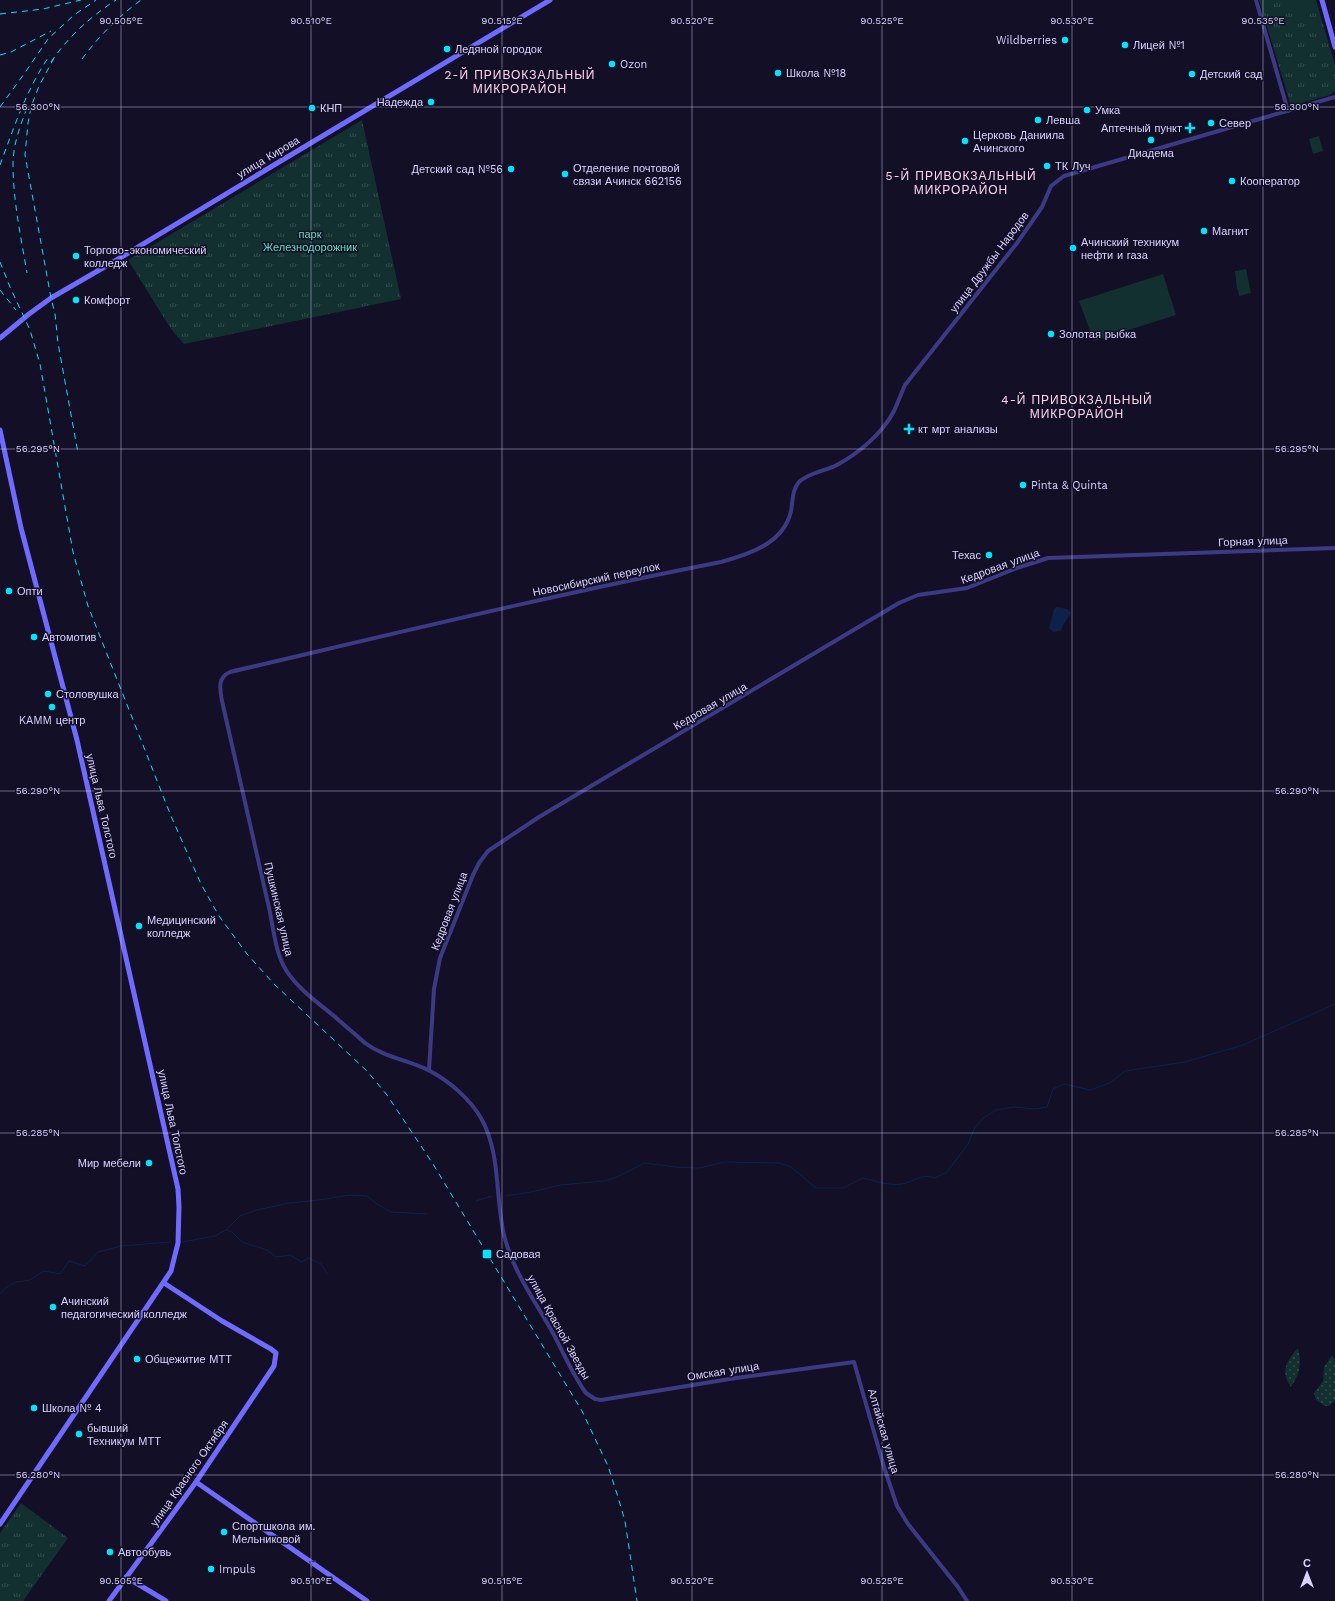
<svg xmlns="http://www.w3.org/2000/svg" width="1335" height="1601" viewBox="0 0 1335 1601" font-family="'Work Sans',sans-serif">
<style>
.grass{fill:url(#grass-dots)}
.park{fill:url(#park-tufts)}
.pitch{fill:#12302f}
.water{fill:#0c2248}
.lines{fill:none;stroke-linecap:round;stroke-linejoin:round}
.stream{stroke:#0c2248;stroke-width:1}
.tertiary{stroke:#3d3a85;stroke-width:4}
.secondary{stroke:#6f6bff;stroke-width:5}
.rail{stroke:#00e5ff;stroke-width:1;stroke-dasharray:6 5;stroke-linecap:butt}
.oneway{stroke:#38347d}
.ticks{fill:none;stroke:#d9d4ff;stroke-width:1;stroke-opacity:0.45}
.poi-dot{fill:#00e5ff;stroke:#130f26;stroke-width:1.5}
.labels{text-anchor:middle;stroke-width:3;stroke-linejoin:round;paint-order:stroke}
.poi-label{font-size:11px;fill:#d9d4ff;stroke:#130f26;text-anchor:start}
.street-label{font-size:11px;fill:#d9d4ff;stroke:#130f26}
.park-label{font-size:11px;fill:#5fe0c0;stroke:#130f26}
.neighbourhood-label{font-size:12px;letter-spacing:1px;fill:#ffd6f0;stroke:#130f26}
.ticks-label{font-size:10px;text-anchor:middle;fill:#d9d4ff;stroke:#130f26;stroke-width:3;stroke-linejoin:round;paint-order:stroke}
</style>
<defs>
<pattern id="grass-dots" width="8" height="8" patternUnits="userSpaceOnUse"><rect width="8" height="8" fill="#12302f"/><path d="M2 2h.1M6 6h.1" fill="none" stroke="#344d4e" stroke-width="1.8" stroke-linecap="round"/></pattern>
<pattern id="park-tufts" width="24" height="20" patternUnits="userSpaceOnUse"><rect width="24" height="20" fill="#12302f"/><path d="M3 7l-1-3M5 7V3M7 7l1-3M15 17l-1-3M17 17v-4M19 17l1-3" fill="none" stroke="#344d4e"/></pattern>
</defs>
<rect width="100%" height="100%" fill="#130f26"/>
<g class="grass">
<path d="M1298 1348C1302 1364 1300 1373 1291 1387 1280 1371 1286 1362 1298 1348Z"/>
<path d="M1332 1355 1335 1361V1401L1329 1406H1325L1316 1400 1314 1393 1323 1381 1324 1367Z"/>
</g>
<g class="park">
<path d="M1259 0H1316L1335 65V91L1330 95 1291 106Z"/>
<path d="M362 120 401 299 184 344 171 329 128 260Z"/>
<path d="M21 1503 68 1538 23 1601H0V1533Z"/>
</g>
<g class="pitch">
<path d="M1292 0H1304L1307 8 1295 11Z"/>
<path d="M1319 136 1323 151 1313 154 1309 139Z"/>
<path d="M1246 269 1251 293 1239 296 1238 290 1237 289 1235 271Z"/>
<path d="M1163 274 1176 315 1094 341 1079 301Z"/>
</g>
<path class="water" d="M1057 607 1067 609 1071 613 1063 625 1061 631 1053 632 1049 628 1054 609Z"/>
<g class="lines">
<g class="stream">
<path d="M505 1196 531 1192 560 1185 605 1181 617 1177 645 1163 675 1167 699 1168 724 1162 779 1163 791 1167 816 1188H843L863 1178C876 1181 888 1186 902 1184 916 1181 920 1173 935 1178L947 1172 968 1144 974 1129 983 1118 996 1110 1014 1107 1035 1109 1047 1107 1053 1089 1064 1084 1090 1090 1110 1083 1125 1071 1185 1062 1243 1045 1335 1004"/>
<path d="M476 1201 492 1196"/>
<path d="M227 1230 232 1232 242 1242 267 1250 276 1257 290 1255 302 1262 309 1258 321 1264 328 1275"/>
<path d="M182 1242 215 1236 226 1230 240 1216 257 1210 289 1203 319 1200 349 1195 367 1196 377 1204 391 1212 427 1214"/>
<path d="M0 1294 5 1288 16 1282 30 1280 44 1271 60 1274 69 1261 85 1266 98 1252 121 1246 169 1242"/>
</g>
<g class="tertiary">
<path d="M1256 0 1288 111"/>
<path d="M429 1070 434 989 440 958 473 875 479 863 488 851 539 817 899 603 918 595 967 588 1017 568 1048 558 1335 548"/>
<path d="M967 1601 958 1587 908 1524 897 1506 884 1467 854 1362 736 1378 601 1400 595 1399 586 1393C573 1375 564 1354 554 1335 536 1302 513 1272 504 1235 495 1197 501 1153 481 1118 470 1099 449 1081 430 1071 409 1060 385 1058 365 1043 355 1034 344 1025 334 1016 317 1002 298 989 286 970 274 951 273 921 267 899 252 833 237 767 222 701 220 689 217 678 230 672 393 634 557 594 721 562 750 554 784 543 791 511 793 501 792 490 799 482 808 473 824 471 835 466 858 454 882 434 894 411 898 402 901 394 905 385L1017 243 1042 207 1051 186 1064 176 1335 97"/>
</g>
<g class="secondary">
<path d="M1322 0 1335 47"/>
<path d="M0 338 29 314 51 298 120 258 264 171 550 0"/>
<path d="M0 430 21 528 77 740 178 1189 179 1207 178 1243 171 1271 0 1524"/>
<path d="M196 1482 367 1601"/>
<path d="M126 1577 166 1601"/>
<path d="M109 1601 196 1482 274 1366 276 1353 271 1349 222 1321 164 1283"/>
</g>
<g class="rail">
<path d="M0 14 43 9 81 0"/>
<path d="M0 55 11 52 51 31"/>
<path d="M54 58 39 86 31 107 28 123 25 155 51 298 55 314 58 343 78 453"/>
<path d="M82 59C99 36 118 17 141 0"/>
<path d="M51 62C68 37 90 17 116 0"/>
<path d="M0 107 24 74 48 39 74 15 96 0"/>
<path d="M27 108C20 126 13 145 13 164 13 201 21 237 27 273"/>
<path d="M0 165C14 127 27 88 50 55"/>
<path d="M0 262 10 287 30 330 40 364 73 552 88 606 171 816 201 884 219 916 247 954 274 984 367 1071 387 1095 433 1164 582 1411 608 1466 617 1494 625 1521 637 1601"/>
<path d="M0 290 16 310"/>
</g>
</g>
<defs><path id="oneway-chevron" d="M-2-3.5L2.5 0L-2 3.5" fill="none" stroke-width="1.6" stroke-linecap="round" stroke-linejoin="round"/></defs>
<use class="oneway" href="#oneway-chevron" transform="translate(312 1563) rotate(-146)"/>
<path class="ticks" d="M121 0V1601M311 0V1601M502 0V1601M692 0V1601M882 0V1601M1072 0V1601M1263 0V1601M0 107H1335M0 449H1335M0 791H1335M0 1133H1335M0 1475H1335"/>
<g class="poi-dot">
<circle cx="1065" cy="40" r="4"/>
<circle cx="1125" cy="45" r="4"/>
<circle cx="447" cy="49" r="4"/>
<circle cx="612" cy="64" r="4"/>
<circle cx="778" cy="73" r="4"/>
<circle cx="1192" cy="74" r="4"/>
<circle cx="431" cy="102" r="4"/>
<circle cx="312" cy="108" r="4"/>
<circle cx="1087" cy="110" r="4"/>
<circle cx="1038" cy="120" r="4"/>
<circle cx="1211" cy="123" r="4"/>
<path d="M1188 122h4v4h4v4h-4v4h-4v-4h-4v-4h4z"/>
<circle cx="1151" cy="140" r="4"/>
<circle cx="965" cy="141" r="4"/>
<circle cx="1047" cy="166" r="4"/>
<circle cx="511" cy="169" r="4"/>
<circle cx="565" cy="174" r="4"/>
<circle cx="1232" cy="181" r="4"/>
<circle cx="1204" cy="231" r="4"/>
<circle cx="1073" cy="248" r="4"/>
<circle cx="76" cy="256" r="4"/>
<circle cx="76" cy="300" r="4"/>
<circle cx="1051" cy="334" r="4"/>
<path d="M907 423h4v4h4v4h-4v4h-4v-4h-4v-4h4z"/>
<circle cx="1023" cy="485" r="4"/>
<circle cx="989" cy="555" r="4"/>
<circle cx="9" cy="591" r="4"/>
<circle cx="34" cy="637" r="4"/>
<circle cx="48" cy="694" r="4"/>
<circle cx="52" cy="707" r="4"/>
<circle cx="139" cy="926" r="4"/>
<circle cx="149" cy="1163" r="4"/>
<rect x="482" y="1249" width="10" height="10" rx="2"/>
<circle cx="53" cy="1307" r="4"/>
<circle cx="137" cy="1359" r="4"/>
<circle cx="34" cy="1408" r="4"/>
<circle cx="79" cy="1434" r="4"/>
<circle cx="224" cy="1532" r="4"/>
<circle cx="110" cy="1552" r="4"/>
<circle cx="211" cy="1569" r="4"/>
</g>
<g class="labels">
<g class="poi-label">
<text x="1057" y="44" text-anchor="end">Wildberries</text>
<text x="1133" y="49">Лицей №1</text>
<text x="455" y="53">Ледяной городок</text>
<text x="620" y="68">Ozon</text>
<text x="786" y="77">Школа №18</text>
<text x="1200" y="78">Детский сад</text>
<text x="423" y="106" text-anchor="end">Надежда</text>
<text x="320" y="112">КНП</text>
<text x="1095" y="114">Умка</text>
<text x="1046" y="124">Левша</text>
<text x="1219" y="127">Север</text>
<text x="1182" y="132" text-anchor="end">Аптечный пункт</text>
<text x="973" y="139">Церковь Даниила<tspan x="973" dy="13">Ачинского</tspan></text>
<text x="1151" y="157" text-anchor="middle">Диадема</text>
<text x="1055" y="170">ТК Луч</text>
<text x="573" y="172">Отделение почтовой<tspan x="573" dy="13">связи Ачинск 662156</tspan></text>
<text x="503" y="173" text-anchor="end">Детский сад №56</text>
<text x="1240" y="185">Кооператор</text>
<text x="1212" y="235">Магнит</text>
<text x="1081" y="246">Ачинский техникум<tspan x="1081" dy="13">нефти и газа</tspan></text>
<text x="84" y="254">Торгово-экономический<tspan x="84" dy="13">колледж</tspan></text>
<text x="84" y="304">Комфорт</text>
<text x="1059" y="338">Золотая рыбка</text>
<text x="918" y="433">кт мрт анализы</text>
<text x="1031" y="489">Pinta &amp; Quinta</text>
<text x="981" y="559" text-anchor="end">Техас</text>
<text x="17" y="595">Опти</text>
<text x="42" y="641">Автомотив</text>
<text x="56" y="698">Столовушка</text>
<text x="52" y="724" text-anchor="middle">KAMM центр</text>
<text x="147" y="924">Медицинский<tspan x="147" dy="13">колледж</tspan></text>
<text x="141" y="1167" text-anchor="end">Мир мебели</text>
<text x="496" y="1258">Садовая</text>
<text x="61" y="1305">Ачинский<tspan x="61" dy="13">педагогический колледж</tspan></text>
<text x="145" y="1363">Общежитие МТТ</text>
<text x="42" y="1412">Школа № 4</text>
<text x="87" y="1432">бывший<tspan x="87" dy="13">Техникум МТТ</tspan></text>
<text x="232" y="1530">Спортшкола им.<tspan x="232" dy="13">Мельниковой</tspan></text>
<text x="118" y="1556">Автообувь</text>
<text x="219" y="1573">Impuls</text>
</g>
<g class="street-label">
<text transform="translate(268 157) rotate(-31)" y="4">улица Кирова</text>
<text transform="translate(989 262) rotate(-53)" y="4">улица Дружбы Народов</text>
<text transform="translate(1253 541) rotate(-2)" y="4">Горная улица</text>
<text transform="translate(1000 566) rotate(-20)" y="4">Кедровая улица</text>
<text transform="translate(596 579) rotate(-12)" y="4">Новосибирский переулок</text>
<text transform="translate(710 706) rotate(-30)" y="4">Кедровая улица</text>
<text transform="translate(102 806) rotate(77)" y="4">улица Льва Толстого</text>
<text transform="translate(279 909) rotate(77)" y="4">Пушкинская улица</text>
<text transform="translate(449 911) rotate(-69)" y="4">Кедровая улица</text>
<text transform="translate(173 1122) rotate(78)" y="4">улица Льва Толстого</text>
<text transform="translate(559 1327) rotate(61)" y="4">улица Красной Звезды</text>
<text transform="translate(723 1371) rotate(-9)" y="4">Омская улица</text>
<text transform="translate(884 1431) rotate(74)" y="4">Алтайская улица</text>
<text transform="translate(189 1473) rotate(-55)" y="4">улица Красного Октября</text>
</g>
<g class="park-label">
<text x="310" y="238">парк<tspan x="310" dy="13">Железнодорожник</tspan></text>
</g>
<g class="neighbourhood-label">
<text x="520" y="79">2-Й ПРИВОКЗАЛЬНЫЙ<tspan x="520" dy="14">МИКРОРАЙОН</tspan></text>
<text x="961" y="180">5-Й ПРИВОКЗАЛЬНЫЙ<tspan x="961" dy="14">МИКРОРАЙОН</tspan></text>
<text x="1077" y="404">4-Й ПРИВОКЗАЛЬНЫЙ<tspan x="1077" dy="14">МИКРОРАЙОН</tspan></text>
</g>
</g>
<g class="ticks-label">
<text x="121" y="24">90.505°E</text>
<text x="311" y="24">90.510°E</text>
<text x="502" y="24">90.515°E</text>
<text x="692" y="24">90.520°E</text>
<text x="882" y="24">90.525°E</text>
<text x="1072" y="24">90.530°E</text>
<text x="1263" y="24">90.535°E</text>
<text x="38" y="110">56.300°N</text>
<text x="1297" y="110">56.300°N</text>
<text x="38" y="452">56.295°N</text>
<text x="1297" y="452">56.295°N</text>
<text x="38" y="794">56.290°N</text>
<text x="1297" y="794">56.290°N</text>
<text x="38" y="1136">56.285°N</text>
<text x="1297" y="1136">56.285°N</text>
<text x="38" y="1478">56.280°N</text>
<text x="1297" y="1478">56.280°N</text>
<text x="121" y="1584">90.505°E</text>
<text x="311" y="1584">90.510°E</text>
<text x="502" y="1584">90.515°E</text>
<text x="692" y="1584">90.520°E</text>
<text x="882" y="1584">90.525°E</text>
<text x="1072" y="1584">90.530°E</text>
</g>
<g transform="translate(1307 1573)" stroke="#130f26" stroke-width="3" paint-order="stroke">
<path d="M0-3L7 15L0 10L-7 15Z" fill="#d9d4ff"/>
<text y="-6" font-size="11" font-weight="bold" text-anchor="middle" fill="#d9d4ff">С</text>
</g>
</svg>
